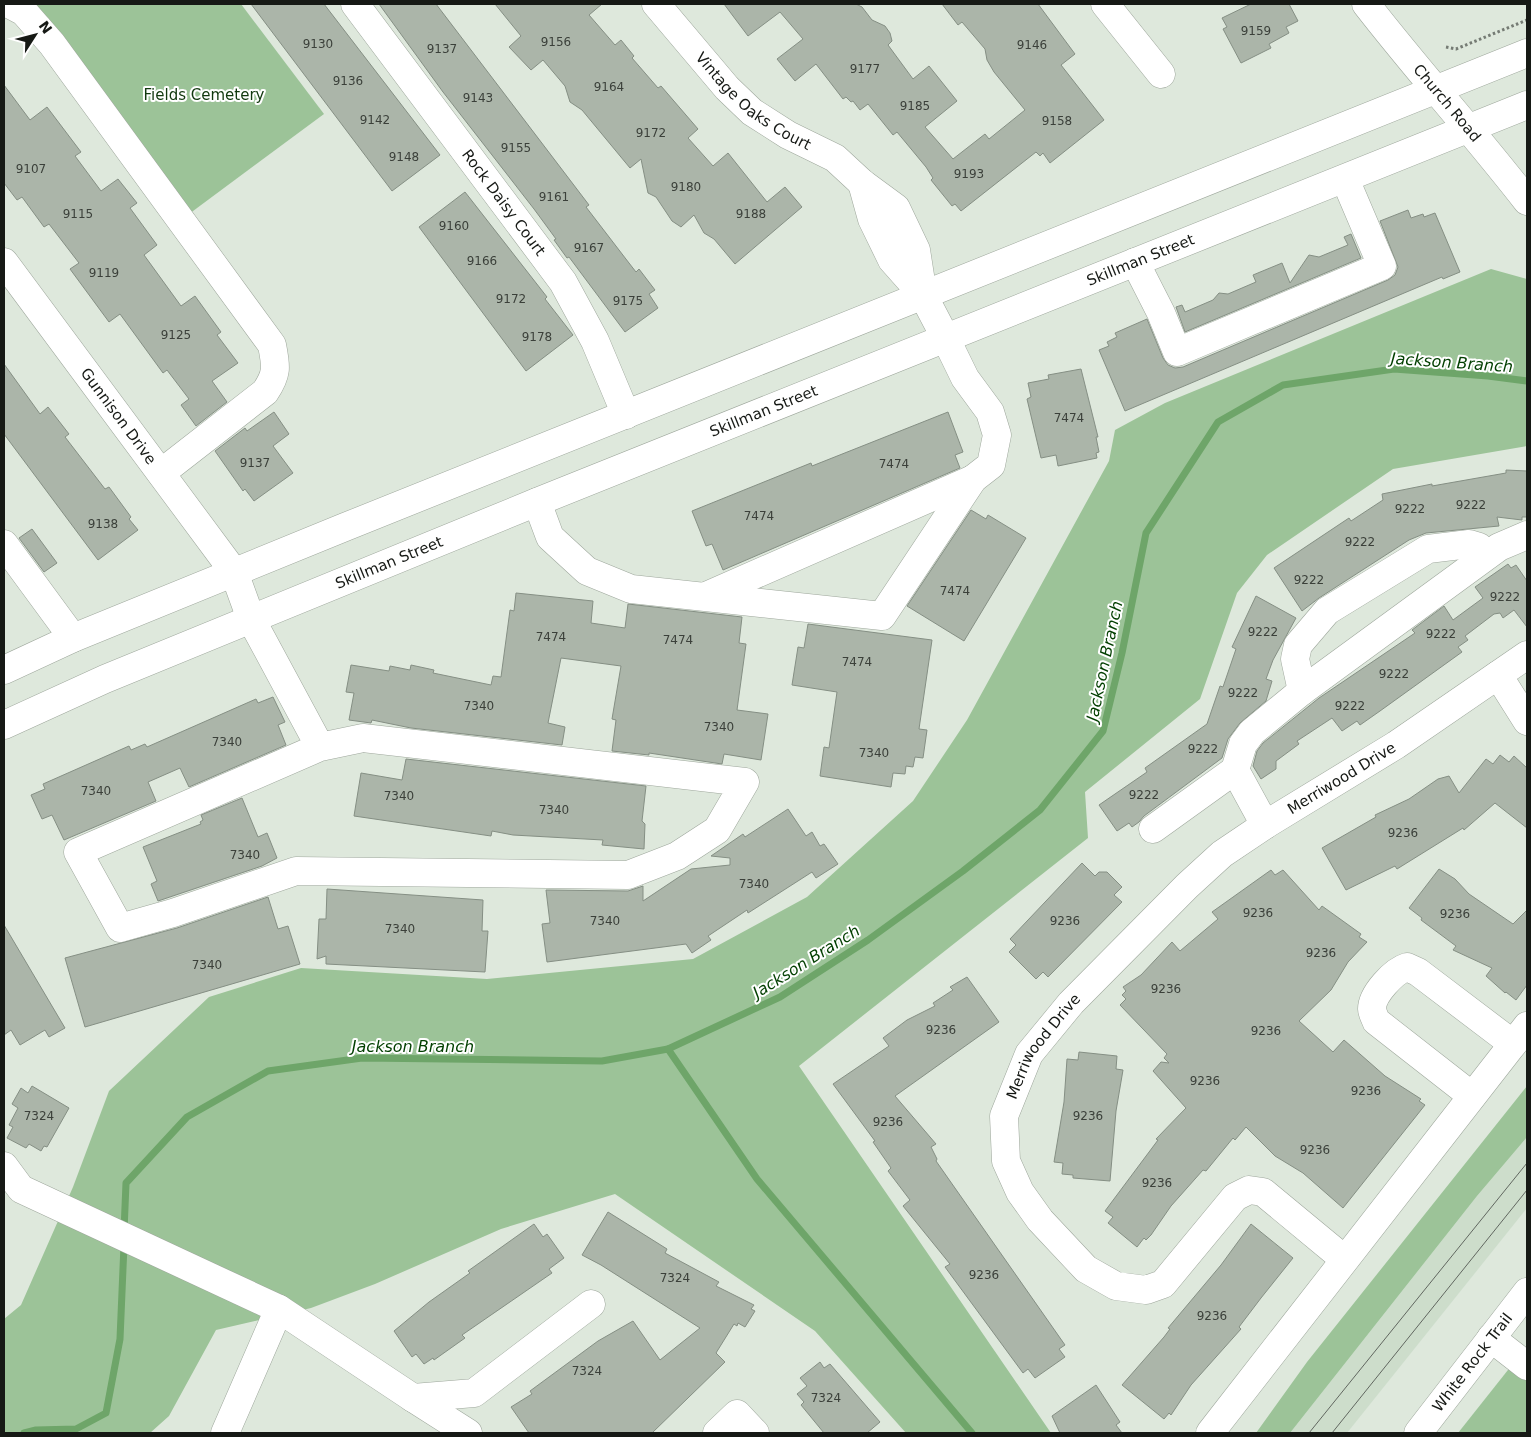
<svg xmlns="http://www.w3.org/2000/svg" width="1531" height="1437" viewBox="0 0 1531 1437" font-family="'DejaVu Sans',sans-serif">
<style>
.built{fill:#cdddcb}
.green{fill:#9cc398}
.lines{fill:none;stroke-linecap:round;stroke-linejoin:round}
.stream{stroke:#6ea569;stroke-width:7}
.building{fill:#abb5a9;stroke:#858f84}
.minor-casing{stroke:#9ea79c;stroke-width:29}
.major-casing{stroke:#9ea79c;stroke-width:29}
.path{stroke:#757b74;stroke-width:3;stroke-dasharray:2.5 2.5;stroke-linecap:butt}
.minor{stroke:#fff;stroke-width:28}
.major{stroke:#fff;stroke-width:28}
.tram{stroke:#616760;stroke-width:1}
.labels{text-anchor:middle;stroke-width:4;stroke-linejoin:round;paint-order:stroke}
.number-label{font-size:12px;fill:#3b403a}
.park-label{font-size:15px;fill:#11380e;stroke:#fff}
.street-label{font-size:15px;fill:#161915;stroke:#fff}
.water-label{font-size:16px;font-style:italic;fill:#023f00;stroke:#fff}
</style>
<rect width="100%" height="100%" fill="#dee8dc"/>
<path class="built" d="M1527 1137V1208L1347 1433H1290L1477 1196Z"/>
<g class="green">
<path d="M31 4H241L324 114 189 214Z"/>
<path d="M1491 269 1527 279V446L1393 469 1267 555 1237 593 1200 699 1085 792 1088 838 799 1066 1051 1433H906L815 1331 615 1194 501 1229 375 1284 311 1308 216 1330 169 1416 150 1433H4V1319L21 1305 73 1187 109 1091 209 997 301 968 487 979 693 959 807 897 913 801 967 720 1109 461 1115 430 1165 403Z"/>
<path d="M1527 1086V1137L1477 1196 1290 1433H1256L1307 1362Z"/>
<path d="M1527 1346V1433H1458Z"/>
</g>
<g class="lines">
<g class="stream">
<path d="M668 1049 757 1179 972 1433"/>
<path d="M124 1231 126 1183 187 1117 268 1071 362 1058 602 1061 668 1049 780 997 868 940 963 871 1040 810 1103 731 1122 653 1146 533 1218 422 1283 385 1394 369 1488 376 1527 381"/>
<path d="M24 1433 36 1430 76 1429 106 1413 120 1339 124 1245"/>
</g>
</g>
<g class="building">
<path d="M251 4H324L440 155 392 191Z"/>
<path d="M379 4H436L589 205 586 207 629 263 636 272 639 269 655 290 649 294 658 308 625 332 569 257 567 258 554 240 556 239 534 209 443 92Z"/>
<path d="M495 4H602L589 15 615 45 621 40 634 56 632 58 658 88 661 86 698 129 688 138 713 166 728 153 767 202 785 187 802 207 735 264 714 239 704 233 694 215 681 227 672 221 656 197 648 193 641 159 630 168 582 110 570 102 565 86 543 60 531 70 509 47 521 36Z"/>
<path d="M724 4H856L862 7 872 20 885 26 890 33 892 41 888 45 913 79 929 66 957 101 925 127 953 159 985 134 989 139 1025 110 994 72 987 60 985 49 962 22 958 25 942 4H1038L1075 54 1061 65 1104 120 1050 163 1043 153 1040 156 1036 152 961 211 955 204 952 206 931 180 933 178 926 167 897 132 893 135 868 104 860 110 853 101 851 102 846 97 843 99 816 64 795 81 777 59 803 39 780 12 748 36Z"/>
<path d="M1251 4H1289L1298 21 1286 27 1289 33 1269 44 1271 48 1241 63 1223 29 1227 27 1222 18Z"/>
<path d="M4 85 30 120 47 107 81 152 75 156 101 191 118 179 137 203 130 208 157 245 144 255 181 306 195 296 221 332 217 335 238 363 212 381 227 402 196 426 181 405 189 399 167 370 163 373 120 314 109 322 70 269 79 263 49 224 44 227 22 197 17 200 4 183Z"/>
<path d="M465 192 547 297 545 299 573 335 526 371 419 227Z"/>
<path d="M1408 210 1411 218 1423 214 1424 217 1435 213 1460 272 1443 279 1442 277 1125 411 1099 350 1109 346 1107 342 1117 337 1115 333 1147 319 1163 358 1168 365 1175 368 1183 367 1388 280 1395 275 1398 267 1380 221Z"/>
<path d="M1351 234 1361 258 1185 332 1176 307 1182 305 1185 312 1213 300 1219 293 1228 294 1256 282 1253 275 1282 263 1290 283 1309 255 1319 257 1348 245 1344 237Z"/>
<path d="M4 364 40 414 48 407 69 434 65 437 105 489 109 487 131 517 129 519 138 530 98 560 4 434Z"/>
<path d="M1081 369 1098 437H1096L1099 452 1096 453 1097 458 1058 466 1056 455 1041 458 1027 399 1031 397 1028 383 1049 379 1048 375Z"/>
<path d="M274 412 289 434 273 446 293 473 254 501 245 489 243 491 215 451 245 428 247 431Z"/>
<path d="M948 412 963 452 955 455 960 468 723 570 712 544 706 546 692 511 811 463 812 466Z"/>
<path d="M1506 470 1527 471V517H1522V520L1497 517 1499 526 1426 533 1409 540 1319 598 1302 611 1274 568 1349 518 1351 521 1383 500 1382 494 1432 484V486L1506 473Z"/>
<path d="M971 510 986 519 988 515 1026 538 964 641 907 606Z"/>
<path d="M32 529 57 563 44 572 19 538Z"/>
<path d="M1508 564 1511 568 1516 565 1527 581V627L1514 610 1503 618 1500 613 1494 614 1465 636 1468 640 1458 647 1462 652 1380 711 1360 725 1357 721 1342 731 1332 718 1297 741 1299 744 1276 761V769L1261 779 1253 766 1257 751 1263 743 1319 698 1415 633 1412 630 1444 606 1453 620 1483 598 1475 587Z"/>
<path d="M516 593 593 601 591 623 625 628 628 604 742 617 739 643 746 644 737 710 768 714 761 760 724 754 722 764 649 753V755L612 751 616 720 612 719 621 666 561 658 548 723 565 727 562 745 411 728 372 720 371 723 349 720 354 693 346 692 351 665 389 671 390 666 410 670 411 665 434 670 433 673 491 685 493 676 501 677 510 610 514 611Z"/>
<path d="M1256 596 1296 618 1273 660 1266 679 1272 681 1266 701 1240 723 1228 739 1222 758 1144 816 1139 822 1132 827 1129 823 1117 831 1099 805 1147 772 1145 768 1207 724 1220 686 1223 687 1236 649 1232 647Z"/>
<path d="M808 624 932 640 919 729 927 730 923 758 915 757 913 767 906 766 905 774 893 773 891 787 820 776 824 747 829 748 837 692 792 685 798 647 804 648Z"/>
<path d="M273 697 285 722 278 725 286 745 189 787 180 768 148 782 156 801 64 840 52 815 42 819 31 795 45 789 43 784 129 746 131 750 145 744 147 747 256 699 258 703Z"/>
<path d="M1500 755 1509 762 1514 756 1527 768V828L1495 803 1464 830 1463 828 1397 869 1395 866 1346 890 1322 848 1376 817 1375 815 1409 799 1438 779 1449 776 1459 793 1486 759 1493 764Z"/>
<path d="M406 759 646 786 642 821 645 824 644 849 602 845 603 840 513 835 492 831 491 836 354 816 361 773 402 780Z"/>
<path d="M242 798 258 837 267 833 277 858 262 866 158 901 151 884 157 881 143 847 201 824 200 822 203 820 201 815Z"/>
<path d="M788 809 806 836 812 832 820 846 824 844 838 864 816 878 812 872 748 913 747 910 708 936 711 940 692 953 686 944 547 962 542 924 550 923 546 890 628 891 643 886V901L691 869 730 865V858L711 856 743 834 745 837Z"/>
<path d="M1082 863 1095 876 1099 872H1107L1122 887 1114 895 1122 902 1048 977 1043 972 1036 979 1009 952 1016 945 1010 939Z"/>
<path d="M1439 869 1455 879 1469 894 1513 924 1527 910V985L1516 1000 1506 992 1505 993 1486 976 1492 968 1453 950 1456 946 1421 920 1422 918 1409 908Z"/>
<path d="M1271 870 1275 875 1283 870 1319 910 1322 906 1361 934 1359 937 1367 942 1348 962 1331 990 1299 1021 1333 1052 1344 1040 1385 1076 1421 1099 1419 1101 1425 1105 1343 1208 1303 1173 1275 1156 1246 1127 1235 1140 1233 1138 1206 1171 1203 1170 1171 1206 1151 1235 1146 1240 1144 1238 1137 1247 1108 1223 1113 1217 1105 1211 1158 1140 1156 1139 1186 1108 1153 1071 1161 1062 1169 1063 1164 1058 1167 1054 1120 1005 1126 999 1122 995 1126 991 1123 987 1141 975 1172 942 1180 951 1218 919 1212 912Z"/>
<path d="M327 889 483 900 482 931H488L485 972 326 964V956L317 959 319 919H326Z"/>
<path d="M268 897 278 929 288 926 300 964 85 1027 65 958 177 928Z"/>
<path d="M4 925 65 1028 49 1037 45 1030 20 1045 11 1030 4 1035Z"/>
<path d="M967 977 999 1022 895 1096 936 1144 931 1147 937 1159 936 1161 1065 1345 1059 1349 1065 1357 1035 1378 1028 1369 1023 1373 945 1267 950 1264 903 1206 910 1200 888 1171 891 1168 873 1142 875 1141 833 1084 889 1046 883 1038 907 1020 935 1006 933 1003 953 990 950 987Z"/>
<path d="M1079 1052 1117 1056 1116 1069 1123 1070 1116 1111 1110 1181 1073 1178V1175L1062 1174 1063 1163 1054 1162 1064 1102 1067 1059 1078 1060Z"/>
<path d="M32 1086 69 1108 47 1147 44 1146 41 1151 29 1144 26 1148 7 1138 13 1127 9 1125 18 1108 12 1104 21 1088 28 1093Z"/>
<path d="M608 1212 667 1249 665 1253 719 1282 716 1286 754 1305 751 1309 755 1311 745 1327 738 1323 737 1326 734 1324 716 1353 725 1362 652 1433H529L511 1407 532 1394 530 1391 598 1341 633 1321 660 1360 700 1328 601 1265 582 1255Z"/>
<path d="M534 1224 543 1237 547 1234 564 1258 549 1269 552 1273 462 1335 465 1338 434 1360 433 1358 424 1364 416 1354 412 1357 394 1331 429 1302 470 1273 468 1271Z"/>
<path d="M1251 1224 1293 1258 1261 1298 1239 1327 1241 1329 1191 1385 1171 1415 1169 1413 1164 1419 1122 1385 1164 1337 1170 1329 1168 1328 1221 1265Z"/>
<path d="M820 1362 824 1368 830 1364 880 1422 867 1433H824L801 1405 804 1402 797 1394 807 1386 800 1378Z"/>
<path d="M1096 1385 1120 1422 1116 1425 1122 1433H1060L1052 1416Z"/>
</g>
<g class="lines">
<defs>
<g id="minor">
<path d="M9 4 24 12 52 44 272 345C276 366 278 373 265 392L161 473"/>
<path id="s1" d="M355 4 563 282 595 341 626 415"/>
<path id="s2" d="M656 4 727 88 752 112 788 135 835 158 862 183 896 208 916 250 923 295"/>
<path d="M1105 4 1161 74"/>
<path id="s3" d="M1366 4C1418 71 1475 134 1527 201"/>
<path d="M862 183 872 219 892 260 923 295"/>
<path id="s4" d="M4 262 234 572 251 619 320 747 78 852 120 928 173 913 296 871 628 875 677 856 717 830 745 782 363 738 320 747"/>
<path d="M1135 262 1161 313 1177 352 1382 266 1345 179"/>
<path d="M537 502 550 537 587 571 631 589 882 616 973 479 991 465 997 435 990 412 965 378 945 337"/>
<path d="M4 544 73 638"/>
<path d="M706 596 973 479"/>
<path d="M1498 675 1527 721"/>
<path d="M1302 691 1295 659 1298 645 1327 611 1428 549 1469 544 1479 547 1487 555"/>
<path d="M1235 770 1265 825"/>
<path d="M1153 829 1235 770 1243 744 1252 732 1302 691 1499 547 1527 535"/>
<path d="M1472 1096 1376 1021C1375 1017 1372 1013 1372 1009 1372 994 1394 971 1407 967L1418 972 1513 1044"/>
<path d="M4 1166 21 1189 279 1309 225 1433"/>
<path id="s5" d="M1344 1259 1263 1192 1249 1190 1235 1197 1163 1284 1146 1290 1116 1286 1086 1269 1040 1220 1020 1192 1006 1161 1004 1116 1029 1054 1071 1003 1187 886 1222 854 1265 825 1396 745 1527 655"/>
<path d="M279 1309 413 1398 474 1393 591 1304"/>
<path d="M1491 1338 1527 1366"/>
<path d="M413 1398 468 1433"/>
<path d="M717 1433 737 1414 755 1433"/>
<path d="M1210 1433 1527 1026"/>
<path id="s6" d="M1418 1433 1527 1292"/>
</g>
<g id="major">
<path d="M923 295 945 337"/>
<path d="M4 670 73 638 345 527 1527 53"/>
<path id="s7" d="M4 725 105 679 537 502 1527 105"/>
</g>
</defs>
<use href="#minor" class="minor-casing"/>
<use href="#major" class="major-casing"/>
<path class="path" d="M1446 47 1456 49 1527 20"/>
<use href="#minor" class="minor"/>
<use href="#major" class="major"/>
<g class="tram">
<path d="M1309 1433 1527 1163"/>
<path d="M1332 1433 1527 1190"/>
</g>
</g>
<g class="labels">
<g class="number-label">
<text x="1256" y="35">9159</text>
<text x="556" y="46">9156</text>
<text x="318" y="48">9130</text>
<text x="1032" y="49">9146</text>
<text x="442" y="53">9137</text>
<text x="865" y="73">9177</text>
<text x="348" y="85">9136</text>
<text x="609" y="91">9164</text>
<text x="478" y="102">9143</text>
<text x="915" y="110">9185</text>
<text x="375" y="124">9142</text>
<text x="1057" y="125">9158</text>
<text x="651" y="137">9172</text>
<text x="516" y="152">9155</text>
<text x="404" y="161">9148</text>
<text x="31" y="173">9107</text>
<text x="969" y="178">9193</text>
<text x="686" y="191">9180</text>
<text x="554" y="201">9161</text>
<text x="78" y="218">9115</text>
<text x="751" y="218">9188</text>
<text x="454" y="230">9160</text>
<text x="589" y="252">9167</text>
<text x="482" y="265">9166</text>
<text x="104" y="277">9119</text>
<text x="511" y="303">9172</text>
<text x="628" y="305">9175</text>
<text x="176" y="339">9125</text>
<text x="537" y="341">9178</text>
<text x="1069" y="422">7474</text>
<text x="255" y="467">9137</text>
<text x="894" y="468">7474</text>
<text x="1471" y="509">9222</text>
<text x="1410" y="513">9222</text>
<text x="759" y="520">7474</text>
<text x="103" y="528">9138</text>
<text x="1360" y="546">9222</text>
<text x="1309" y="584">9222</text>
<text x="955" y="595">7474</text>
<text x="1505" y="601">9222</text>
<text x="1263" y="636">9222</text>
<text x="1441" y="638">9222</text>
<text x="551" y="641">7474</text>
<text x="678" y="644">7474</text>
<text x="857" y="666">7474</text>
<text x="1394" y="678">9222</text>
<text x="1243" y="697">9222</text>
<text x="479" y="710">7340</text>
<text x="1350" y="710">9222</text>
<text x="719" y="731">7340</text>
<text x="227" y="746">7340</text>
<text x="1203" y="753">9222</text>
<text x="874" y="757">7340</text>
<text x="96" y="795">7340</text>
<text x="1144" y="799">9222</text>
<text x="399" y="800">7340</text>
<text x="554" y="814">7340</text>
<text x="1403" y="837">9236</text>
<text x="245" y="859">7340</text>
<text x="754" y="888">7340</text>
<text x="1258" y="917">9236</text>
<text x="1455" y="918">9236</text>
<text x="605" y="925">7340</text>
<text x="1065" y="925">9236</text>
<text x="400" y="933">7340</text>
<text x="1321" y="957">9236</text>
<text x="207" y="969">7340</text>
<text x="1166" y="993">9236</text>
<text x="941" y="1034">9236</text>
<text x="1266" y="1035">9236</text>
<text x="1205" y="1085">9236</text>
<text x="1366" y="1095">9236</text>
<text x="39" y="1120">7324</text>
<text x="1088" y="1120">9236</text>
<text x="888" y="1126">9236</text>
<text x="1315" y="1154">9236</text>
<text x="1157" y="1187">9236</text>
<text x="984" y="1279">9236</text>
<text x="675" y="1282">7324</text>
<text x="1212" y="1320">9236</text>
<text x="587" y="1375">7324</text>
<text x="826" y="1402">7324</text>
</g>
<g class="park-label">
<text x="204" y="100">Fields Cemetery</text>
</g>
<g class="street-label">
<text dy="5" stroke="none"><textPath href="#s2" startOffset="139">Vintage Oaks Court</textPath></text>
<text dy="5" stroke="none"><textPath href="#s3" startOffset="128">Church Road</textPath></text>
<text dy="5" stroke="none"><textPath href="#s1" startOffset="248">Rock Daisy Court</textPath></text>
<text dy="5" stroke="none"><textPath href="#s7" startOffset="1228">Skillman Street</textPath></text>
<text dy="5" stroke="none"><textPath href="#s7" startOffset="822">Skillman Street</textPath></text>
<text dy="5" stroke="none"><textPath href="#s4" startOffset="192">Gunnison Drive</textPath></text>
<text dy="5" stroke="none"><textPath href="#s7" startOffset="418">Skillman Street</textPath></text>
<text dy="5" stroke="none"><textPath href="#s5" startOffset="998">Merriwood Drive</textPath></text>
<text dy="5" stroke="none"><textPath href="#s5" startOffset="592">Merriwood Drive</textPath></text>
<text dy="5" stroke="none"><textPath href="#s6" startOffset="89">White Rock Trail</textPath></text>
</g>
<g class="water-label">
<text transform="translate(1452 362) rotate(4)" y="6">Jackson Branch</text>
<text transform="translate(1104 661) rotate(-78)" y="6">Jackson Branch</text>
<text transform="translate(806 961) rotate(-32)" y="6">Jackson Branch</text>
<text x="413" y="1052">Jackson Branch</text>
</g>
</g>
<rect width="1531" height="1437" fill="none" stroke="#161915" stroke-width="10"/>
<g transform="translate(35 35) rotate(54)" stroke="#ffffff" stroke-width="4" paint-order="stroke">
<path d="M0-4L9 19L0 12L-9 19Z" fill="#161915"/>
<text y="-8" font-size="14" font-weight="bold" text-anchor="middle" fill="#161915">N</text>
</g>
</svg>
